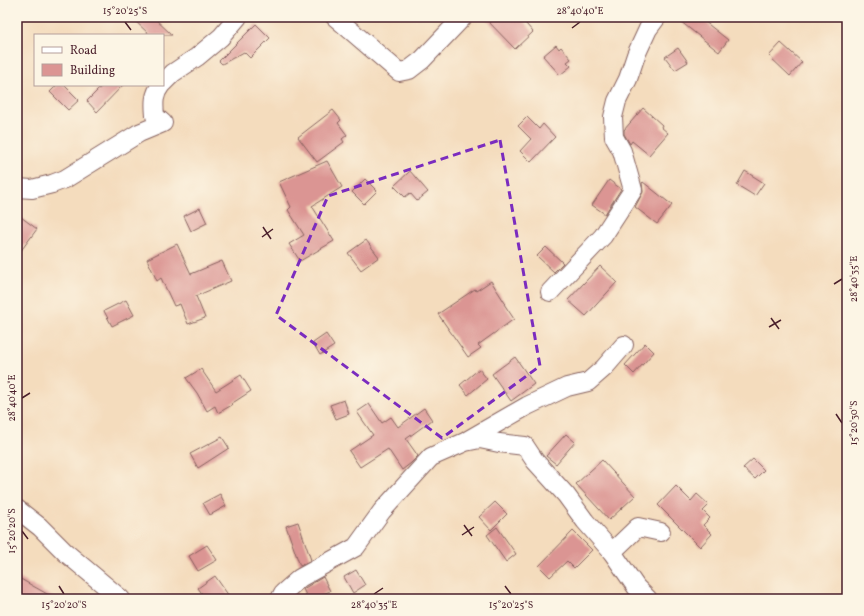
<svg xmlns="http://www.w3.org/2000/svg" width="864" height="616" viewBox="0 0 864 616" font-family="Vollkorn,serif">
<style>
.building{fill:#db9593}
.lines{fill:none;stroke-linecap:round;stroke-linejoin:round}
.minor-casing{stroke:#86615e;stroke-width:20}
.minor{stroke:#fff;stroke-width:18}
.marked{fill:none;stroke:#7b2cbf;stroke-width:3;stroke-dasharray:8 5;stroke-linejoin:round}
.ticks{fill:none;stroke:#4a1f2b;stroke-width:1.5}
.neatline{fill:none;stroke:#4a1f2b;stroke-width:1.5}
.ticks-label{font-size:10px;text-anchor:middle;fill:#4a1f2b}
</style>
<rect width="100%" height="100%" fill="#fcf5e5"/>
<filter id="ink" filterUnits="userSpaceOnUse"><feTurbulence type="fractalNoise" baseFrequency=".025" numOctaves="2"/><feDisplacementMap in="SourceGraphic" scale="8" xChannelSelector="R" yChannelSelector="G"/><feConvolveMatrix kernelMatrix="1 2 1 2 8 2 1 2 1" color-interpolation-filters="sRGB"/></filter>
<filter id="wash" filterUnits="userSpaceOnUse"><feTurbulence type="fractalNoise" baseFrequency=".012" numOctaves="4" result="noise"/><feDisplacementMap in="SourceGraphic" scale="16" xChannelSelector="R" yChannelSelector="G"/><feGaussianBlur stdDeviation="0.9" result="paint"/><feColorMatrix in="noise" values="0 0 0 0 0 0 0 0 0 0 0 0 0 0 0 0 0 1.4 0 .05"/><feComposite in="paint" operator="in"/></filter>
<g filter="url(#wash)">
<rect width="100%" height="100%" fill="#f4dcbd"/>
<g id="blocks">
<g class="building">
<path d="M131 17H153L172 35H150Z"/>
<path d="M484 17H520L533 32 515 49Z"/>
<path d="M675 17H699L728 40 719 52Z"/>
<path d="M256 24 270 38 250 58 244 52 222 64 219 61Z"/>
<path d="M781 43 802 62 790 76 769 56Z"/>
<path d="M556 45 559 49 561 47 571 59 567 62 571 66 560 75 543 56Z"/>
<path d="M678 48 688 62 675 70 665 57Z"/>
<path d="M57 85H64L79 100 68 110 50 92Z"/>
<path d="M103 85H123L97 112 87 101Z"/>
<path d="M643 108 662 125 661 127 668 133 649 155 632 141 630 144 624 134V130Z"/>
<path d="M333 110 341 120 338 123 347 135 342 139 344 142 317 162 298 137Z"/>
<path d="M527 117 539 129 543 124 555 137 531 162 520 151 531 139 518 126Z"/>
<path d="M327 161 342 187 312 206 334 241 300 261 289 244 304 235 288 210 291 207 279 182Z"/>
<path d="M410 171 428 192 417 201 410 193 405 197 394 186Z"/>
<path d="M745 171 764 183 755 196 737 185Z"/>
<path d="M365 179 377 191 364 204 352 192Z"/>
<path d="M609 180 621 189 605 214 592 205Z"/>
<path d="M643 182 672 205 657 224 635 207 643 192 642 183Z"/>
<path d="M200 208 207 223 191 231 184 216Z"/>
<path d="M17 214 37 229 17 256Z"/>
<path d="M366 240 379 257 361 270 348 253Z"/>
<path d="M177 244 191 274 222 261 231 281 196 296 205 318 188 324 180 304 174 306 161 278 157 281 147 259Z"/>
<path d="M546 247 563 263 554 272 537 256Z"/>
<path d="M600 266 617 282 586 316 568 300Z"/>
<path d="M491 281 505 303 504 304 514 319 478 345 481 348 468 357 438 314 475 289 476 291Z"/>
<path d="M126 300 134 315 112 326 104 311Z"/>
<path d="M326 334 334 346 320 355 313 343Z"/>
<path d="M645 343 654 352 634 374 625 365Z"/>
<path d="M515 357 534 384 511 401 492 374Z"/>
<path d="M201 369 216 391 241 375 251 391 231 404 232 405 218 413 215 406 207 411 197 393 186 378Z"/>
<path d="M479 369 487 379 468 395 460 385Z"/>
<path d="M344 400 349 414 336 419 330 405Z"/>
<path d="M369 404 382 423 391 417 398 427 424 408 432 420 406 439 418 456 411 463 402 470 388 449 360 467 349 451 373 435 357 412Z"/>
<path d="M566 434 575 442 556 464 546 456Z"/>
<path d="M222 437 229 448 198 468 190 454Z"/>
<path d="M753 459 764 470 755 479 743 468Z"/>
<path d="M602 460 635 496 609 520 576 484Z"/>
<path d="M676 486 691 501 697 494 709 505 703 511 710 518 703 525 712 534 700 547 658 505Z"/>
<path d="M220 494 226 506 210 515 203 503Z"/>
<path d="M495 502 507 514 491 530 479 517Z"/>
<path d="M298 522 311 560 300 566 286 526Z"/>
<path d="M497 527 516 554 506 562 487 535Z"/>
<path d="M573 531 592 550 574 568 567 561 550 577 539 566Z"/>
<path d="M207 545 217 560 198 571 189 556Z"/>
<path d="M356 570 365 585 353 593 344 577Z"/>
<path d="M215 576 231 599H206L198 588Z"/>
<path d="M17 577 56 599H17Z"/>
<path d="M323 577 330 591 323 594 324 599H308L303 589Z"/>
</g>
</g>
</g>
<g filter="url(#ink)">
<use href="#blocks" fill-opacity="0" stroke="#86615e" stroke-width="1"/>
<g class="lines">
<defs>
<g id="minor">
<path d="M335 17 399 72 409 70 422 60 463 17"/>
<path d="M163 83 173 73 197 57 221 37 238 17"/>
<path d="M17 188 32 189 52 184 65 179 139 133 163 123 155 116C154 104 153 95 161 85"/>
<path d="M550 292 603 236 633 190 622 151 614 137 613 117 617 101 628 79 636 55 648 29 657 17"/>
<path d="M468 440 527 406 567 387 588 382 604 368 624 345"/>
<path d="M17 509 40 527 65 552 121 599"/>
<path d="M612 552 638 527 661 532"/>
<path d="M280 599 283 593 300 578 356 547 382 511 431 457 465 442 480 439 499 443 525 446 535 461 566 495 585 521 612 552 636 587 648 599"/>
</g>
</defs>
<use href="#minor" class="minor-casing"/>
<use href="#minor" class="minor"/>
</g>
</g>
<path class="marked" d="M500 140 540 366 442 438 276 315 328 196Z"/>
<path class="ticks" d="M125 22 131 30M572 28 580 22M263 227 271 239M262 237 273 229M834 284 842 279M771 318 779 329M769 327 781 320M22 398 30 393M836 414 842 423M464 525 472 536M22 531 28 539M462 535 474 527M59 586 64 594M505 586 511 594M374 594 383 588"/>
<rect width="864" height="616" fill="none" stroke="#fcf5e5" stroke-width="44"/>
<rect x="34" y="34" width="130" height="52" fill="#fcf5e5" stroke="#b59f9b"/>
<rect x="42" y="47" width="20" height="6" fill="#ffffff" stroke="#b59f9b"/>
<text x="70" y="54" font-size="12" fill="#4a1f2b">Road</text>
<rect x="42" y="64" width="20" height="12" fill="#db9593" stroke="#b59f9b"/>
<text x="70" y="74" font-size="12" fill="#4a1f2b">Building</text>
<rect x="22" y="22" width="820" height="572" class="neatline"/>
<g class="ticks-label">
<text x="125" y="14">15°20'25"S</text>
<text x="580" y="14">28°40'40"E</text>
<text transform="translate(853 279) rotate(-90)" y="4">28°40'35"E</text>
<text transform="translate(11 398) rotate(-90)" y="4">28°40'40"E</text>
<text transform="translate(853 423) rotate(-90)" y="4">15°20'30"S</text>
<text transform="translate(11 531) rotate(-90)" y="4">15°20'20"S</text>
<text x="64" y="608">15°20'20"S</text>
<text x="374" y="608">28°40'35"E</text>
<text x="511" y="608">15°20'25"S</text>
</g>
</svg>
